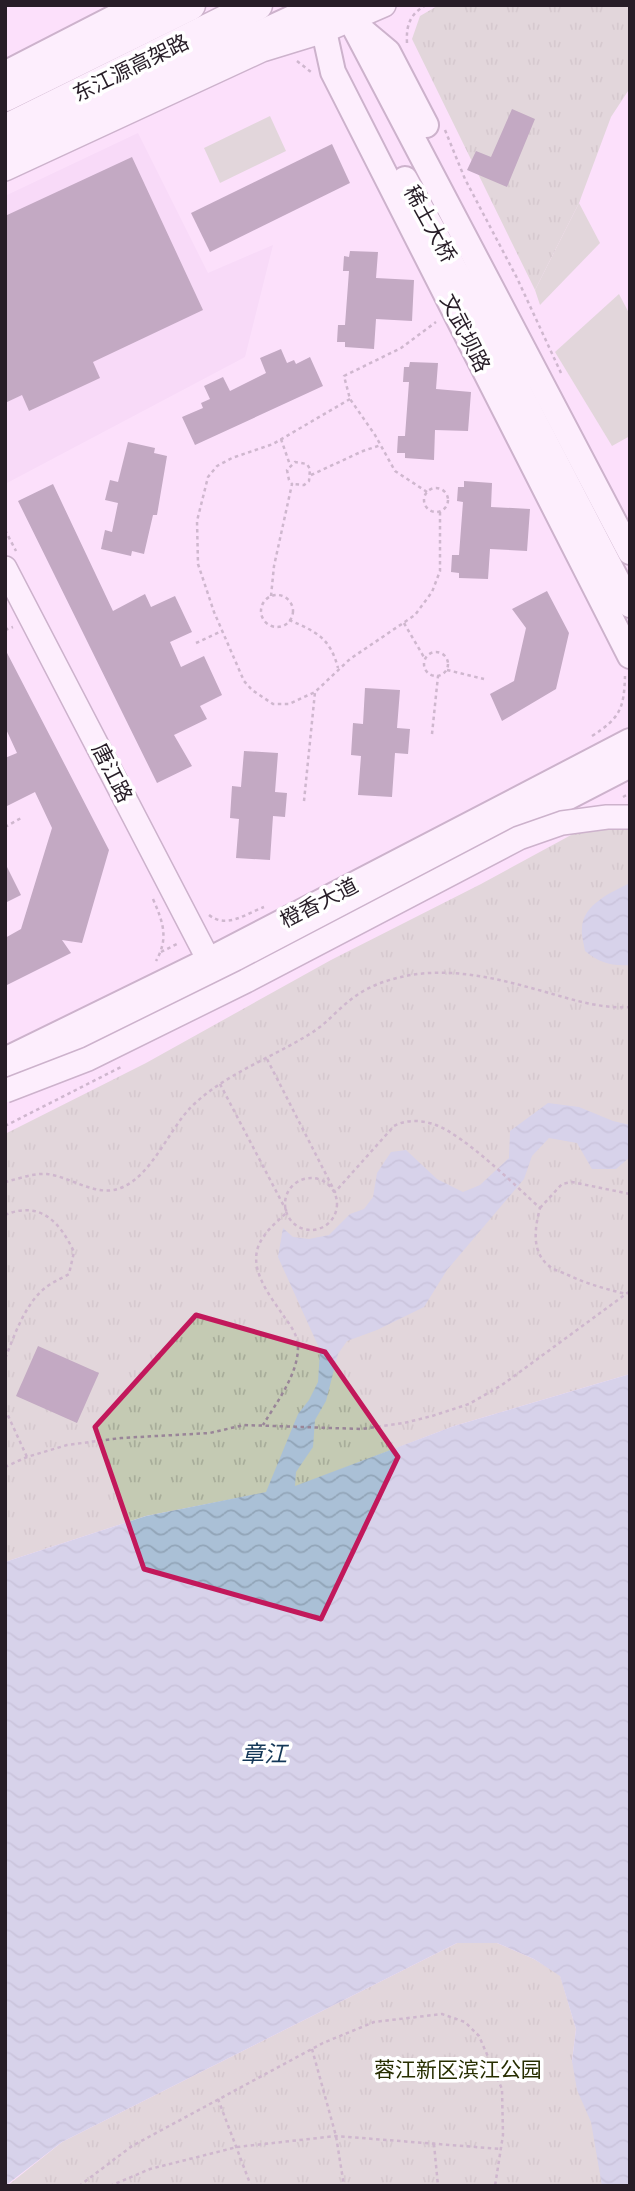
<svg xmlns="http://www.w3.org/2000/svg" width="635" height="2191" viewBox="0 0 635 2191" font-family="'Asap Condensed','Noto Sans SC',sans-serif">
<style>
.built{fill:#f3d2f3}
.green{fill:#c4cab3}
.park{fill:url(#park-tufts)}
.water{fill:url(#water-waves)}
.building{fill:#7e667e}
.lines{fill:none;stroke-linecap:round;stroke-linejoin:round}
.tertiary-casing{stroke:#947b93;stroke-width:26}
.secondary-casing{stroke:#947b93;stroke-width:28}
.primary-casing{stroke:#947b93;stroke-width:32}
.trunk-casing{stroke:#947b93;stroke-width:33}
.path{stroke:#998598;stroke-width:2.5;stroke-dasharray:3.5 3.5;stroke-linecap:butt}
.tertiary{stroke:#fff;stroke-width:23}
.secondary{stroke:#fff;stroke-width:24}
.primary{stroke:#fff;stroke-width:28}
.trunk{stroke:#fff;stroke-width:30}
.tertiary-bridge-casing{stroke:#947b93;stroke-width:26;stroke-linecap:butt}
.tertiary-bridge{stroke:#fff;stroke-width:23}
.marked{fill:none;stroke:#c2185b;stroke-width:5;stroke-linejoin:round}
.labels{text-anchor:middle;stroke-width:7;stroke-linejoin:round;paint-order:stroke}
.street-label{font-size:21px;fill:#271d27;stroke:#fff}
.park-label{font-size:21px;fill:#272e00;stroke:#fff}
.water-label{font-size:23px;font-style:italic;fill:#133757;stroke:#fff}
</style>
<defs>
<pattern id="park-tufts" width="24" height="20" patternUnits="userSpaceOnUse" patternTransform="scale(1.75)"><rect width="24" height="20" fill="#c4cab3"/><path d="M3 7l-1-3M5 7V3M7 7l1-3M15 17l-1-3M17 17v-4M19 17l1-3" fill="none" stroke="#a8ad9a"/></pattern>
<pattern id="water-waves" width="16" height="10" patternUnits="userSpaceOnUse" patternTransform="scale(1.75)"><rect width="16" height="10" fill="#aac0d6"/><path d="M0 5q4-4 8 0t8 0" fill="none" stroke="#92a5b8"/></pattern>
</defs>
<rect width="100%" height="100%" fill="#fce0fb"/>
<path class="built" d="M138 133 208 273 273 245 245 357 5 484V196Z"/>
<g class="green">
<path d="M270 116 286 151 220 183 204 148Z"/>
<path d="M579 203 600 243 540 305 535 290Z"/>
<path d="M619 294 630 315V436L612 446 555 352Z"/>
</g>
<g class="park">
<path d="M439 5H630V88L611 117 579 203 535 290 412 39 420 16Z"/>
<path d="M630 803V1374L454 1426 295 1487 146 1516 5 1562V1134L146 1063 331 960 481 884Z"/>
<path d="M457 1943H497L534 1959 560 1975 576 2029 572 2061 630 2186H7L62 2142Z"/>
</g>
<g class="water">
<path d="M630 883V965C611 966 600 963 585 951 584 944 581 935 582 928 583 904 612 892 630 883Z"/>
<path d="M548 1103 579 1107 613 1121 630 1125V1157L616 1169H592L577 1143 549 1138 532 1156 524 1179 447 1270 424 1307 377 1330 347 1341 338 1354 326 1401 315 1420 313 1447 296 1472 295 1486 454 1426 630 1374V2186H602L591 2122 577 2090 572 2061 576 2029 560 1976 534 1959 497 1943H457L62 2142 5 2186V1562L146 1516 266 1492 298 1414 309 1400 318 1382 320 1350 278 1257 283 1228 293 1237 309 1239 329 1235 350 1214 364 1209 373 1197 377 1173 391 1152 406 1150 437 1179 463 1192 480 1185 509 1158 510 1131Z"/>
</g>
<g class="building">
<path d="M512 109 535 119 507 187 467 170 476 151 491 157Z"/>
<path d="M332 144 350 183 210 252 191 213Z"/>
<path d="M132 157 203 310 93 362 100 378 29 411 22 395 5 403V216Z"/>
<path d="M350 251 378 252 376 278 414 280 412 321 376 319 374 349 345 347V342H337L338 325H345L349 271H343L344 256 349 257Z"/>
<path d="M281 349 287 363 294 360 296 364 310 357 323 386 195 445 182 417 203 408 201 403 210 399 204 386 223 377 230 391 266 373 260 358Z"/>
<path d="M410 362 438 363 436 389 471 392 468 431 435 430 434 460 405 458V453H397L398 436H405L409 382H403L404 367H409Z"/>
<path d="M128 442 155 448 154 453 167 456 157 515H153L144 554 132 551 131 556 101 549 105 530 112 532 118 503 105 500 110 480 118 482Z"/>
<path d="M464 481 492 483 491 507 530 509 527 551 490 549 488 579 459 578V573L451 572 452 555H459L463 502 457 501 458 487H464Z"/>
<path d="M53 484 113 611 145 594 151 607 175 596 192 632 170 642 181 667 204 656 222 695 200 706 207 719 174 735 192 766 157 783 18 501Z"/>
<path d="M547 591 569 633 556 689 502 721 490 694 514 681 526 628 512 609Z"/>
<path d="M5 649 109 850 82 943 62 940 71 953 5 986V938L21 929 52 828 35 792 5 807V758L17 753 5 727Z"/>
<path d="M365 688 400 690 397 728 410 729 408 754 395 753 392 797 358 795 361 756 351 755 353 723 363 724Z"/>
<path d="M244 751 278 753 275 792 287 793 285 817 273 816 270 860 236 858 239 819 230 818 232 786 241 787Z"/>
<path d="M5 863 21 895 5 903Z"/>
<path d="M38 1346 99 1373 77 1423 16 1396Z"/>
</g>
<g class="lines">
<defs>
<g id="tertiary">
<path d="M5 169 262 50 324 31 384 5"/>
<path d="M5 568 217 976"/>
</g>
<g id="secondary">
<path d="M311 5 324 31 333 72 630 656"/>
<path d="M341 5 351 21 388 52 426 125"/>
<path d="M351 21 630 552"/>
<path d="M405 179 474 304 630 605"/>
<path d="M5 1060 209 960 630 741"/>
<path d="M18 1077 219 978 630 765"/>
</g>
<g id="primary">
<path d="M5 76 143 5"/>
<path d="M5 153 325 5"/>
</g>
<g id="trunk">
<path d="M5 96 190 5"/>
<path d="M5 130 257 5"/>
</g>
</defs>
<use href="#tertiary" class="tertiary-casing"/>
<use href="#secondary" class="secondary-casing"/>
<use href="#primary" class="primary-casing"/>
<use href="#trunk" class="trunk-casing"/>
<g class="path">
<path d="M407 43C406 25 410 14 426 5"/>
<path d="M297 61 311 72"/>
<path d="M445 130 465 179 517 278 561 373"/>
<path d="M350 399 273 444 232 458 217 466 208 477 197 521 198 564 214 612 244 681 252 690 273 704H289L315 692 350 659 415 615 432 592 440 571V512"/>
<path d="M281 439 290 465"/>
<path d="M311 475 363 451 381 445"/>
<circle cx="436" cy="500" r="12"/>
<path d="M427 492 395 471 375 435 350 399 344 376 401 348 436 322"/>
<path d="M5 530 16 551"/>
<circle cx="277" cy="611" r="16"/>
<path d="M271 596 274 566 292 484 289 480 287 470 295 462 307 464 310 469 309 481 304 485 292 484"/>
<path d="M289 620C317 632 330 638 338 668"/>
<path d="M404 623 425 659"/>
<path d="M5 630 13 627"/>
<path d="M196 643 222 631"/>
<circle cx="436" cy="664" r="12"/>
<path d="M447 670 484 679"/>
<path d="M432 734 438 676"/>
<path d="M592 736C620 718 624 709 625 676"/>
<path d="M5 739H6"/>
<path d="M623 797 630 793"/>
<path d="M304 801 315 692"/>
<path d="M5 827 23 817"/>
<path d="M153 899C163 922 169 938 156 961"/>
<path d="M209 915C227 929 245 914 264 907"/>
<path d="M161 952 177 944"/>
<path d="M267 1059 335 1192 394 1126C407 1119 422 1120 436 1125 465 1136 516 1186 540 1208 535 1227 531 1251 548 1265 553 1270 562 1272 568 1275 587 1284 606 1289 626 1294"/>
<path d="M220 1084 287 1212C279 1220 270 1227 264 1236 243 1264 269 1294 285 1318 291 1326 298 1336 298 1347 298 1375 276 1403 263 1425"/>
<path d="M5 1126 121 1067"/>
<circle cx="311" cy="1204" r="26"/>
<path d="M5 1182C18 1179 33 1173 47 1174 72 1177 98 1199 123 1187 152 1174 169 1130 191 1107 226 1073 272 1058 313 1032 327 1023 339 1008 353 998 367 987 384 981 401 977 448 966 496 978 542 991 571 999 599 1009 630 1007"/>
<path d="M540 1208 562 1184 572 1182 630 1194"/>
<path d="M5 1215C40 1200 60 1222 74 1252L69 1274C61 1279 52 1282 45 1288 25 1304 14 1336 5 1359"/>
<path d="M5 1409 27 1457"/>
<path d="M5 1467 27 1457 67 1445 121 1438 210 1433 244 1425 361 1429 404 1423 432 1416 469 1404 502 1385 630 1291"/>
<path d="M312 2049 336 2136 344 2186"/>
<path d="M218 2099 251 2186"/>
<path d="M434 2144 438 2186"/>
<path d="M79 2186 132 2146 323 2043 374 2022 442 2014 465 2022 479 2036 502 2089 503 2135 495 2186"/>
<path d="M110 2186 150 2169 237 2147 336 2136 501 2149"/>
</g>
<use href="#tertiary" class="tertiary"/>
<use href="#secondary" class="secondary"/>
<use href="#primary" class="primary"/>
<use href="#trunk" class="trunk"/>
<defs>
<path id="tertiary-bridge" d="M5 1091 88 1059 246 981 519 838 562 823 607 817H630"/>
</defs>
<use href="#tertiary-bridge" class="tertiary-bridge-casing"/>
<use href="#tertiary-bridge" class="tertiary-bridge"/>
</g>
<path d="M0 0H635V2191H0ZM196 1315 325 1352 398 1457 321 1619 144 1569 95 1427Z" fill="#fce0fb" fill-opacity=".55" fill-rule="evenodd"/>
<path class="marked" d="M196 1315 325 1352 398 1457 321 1619 144 1569 95 1427Z"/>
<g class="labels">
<g class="street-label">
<text transform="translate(131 68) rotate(-26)" y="7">东江源高架路</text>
<text transform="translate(430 224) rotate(61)" y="7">稀土大桥</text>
<text transform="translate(465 333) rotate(63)" y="7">文武坝路</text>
<text transform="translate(112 773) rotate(63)" y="7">唐江路</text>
<text transform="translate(319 903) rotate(-27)" y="7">橙香大道</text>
</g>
<g class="park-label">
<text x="458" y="2077">蓉江新区滨江公园</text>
</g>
<g class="water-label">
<text x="264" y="1762">章江</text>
</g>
</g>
<rect width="635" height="2191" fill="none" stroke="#271d27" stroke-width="14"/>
</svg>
